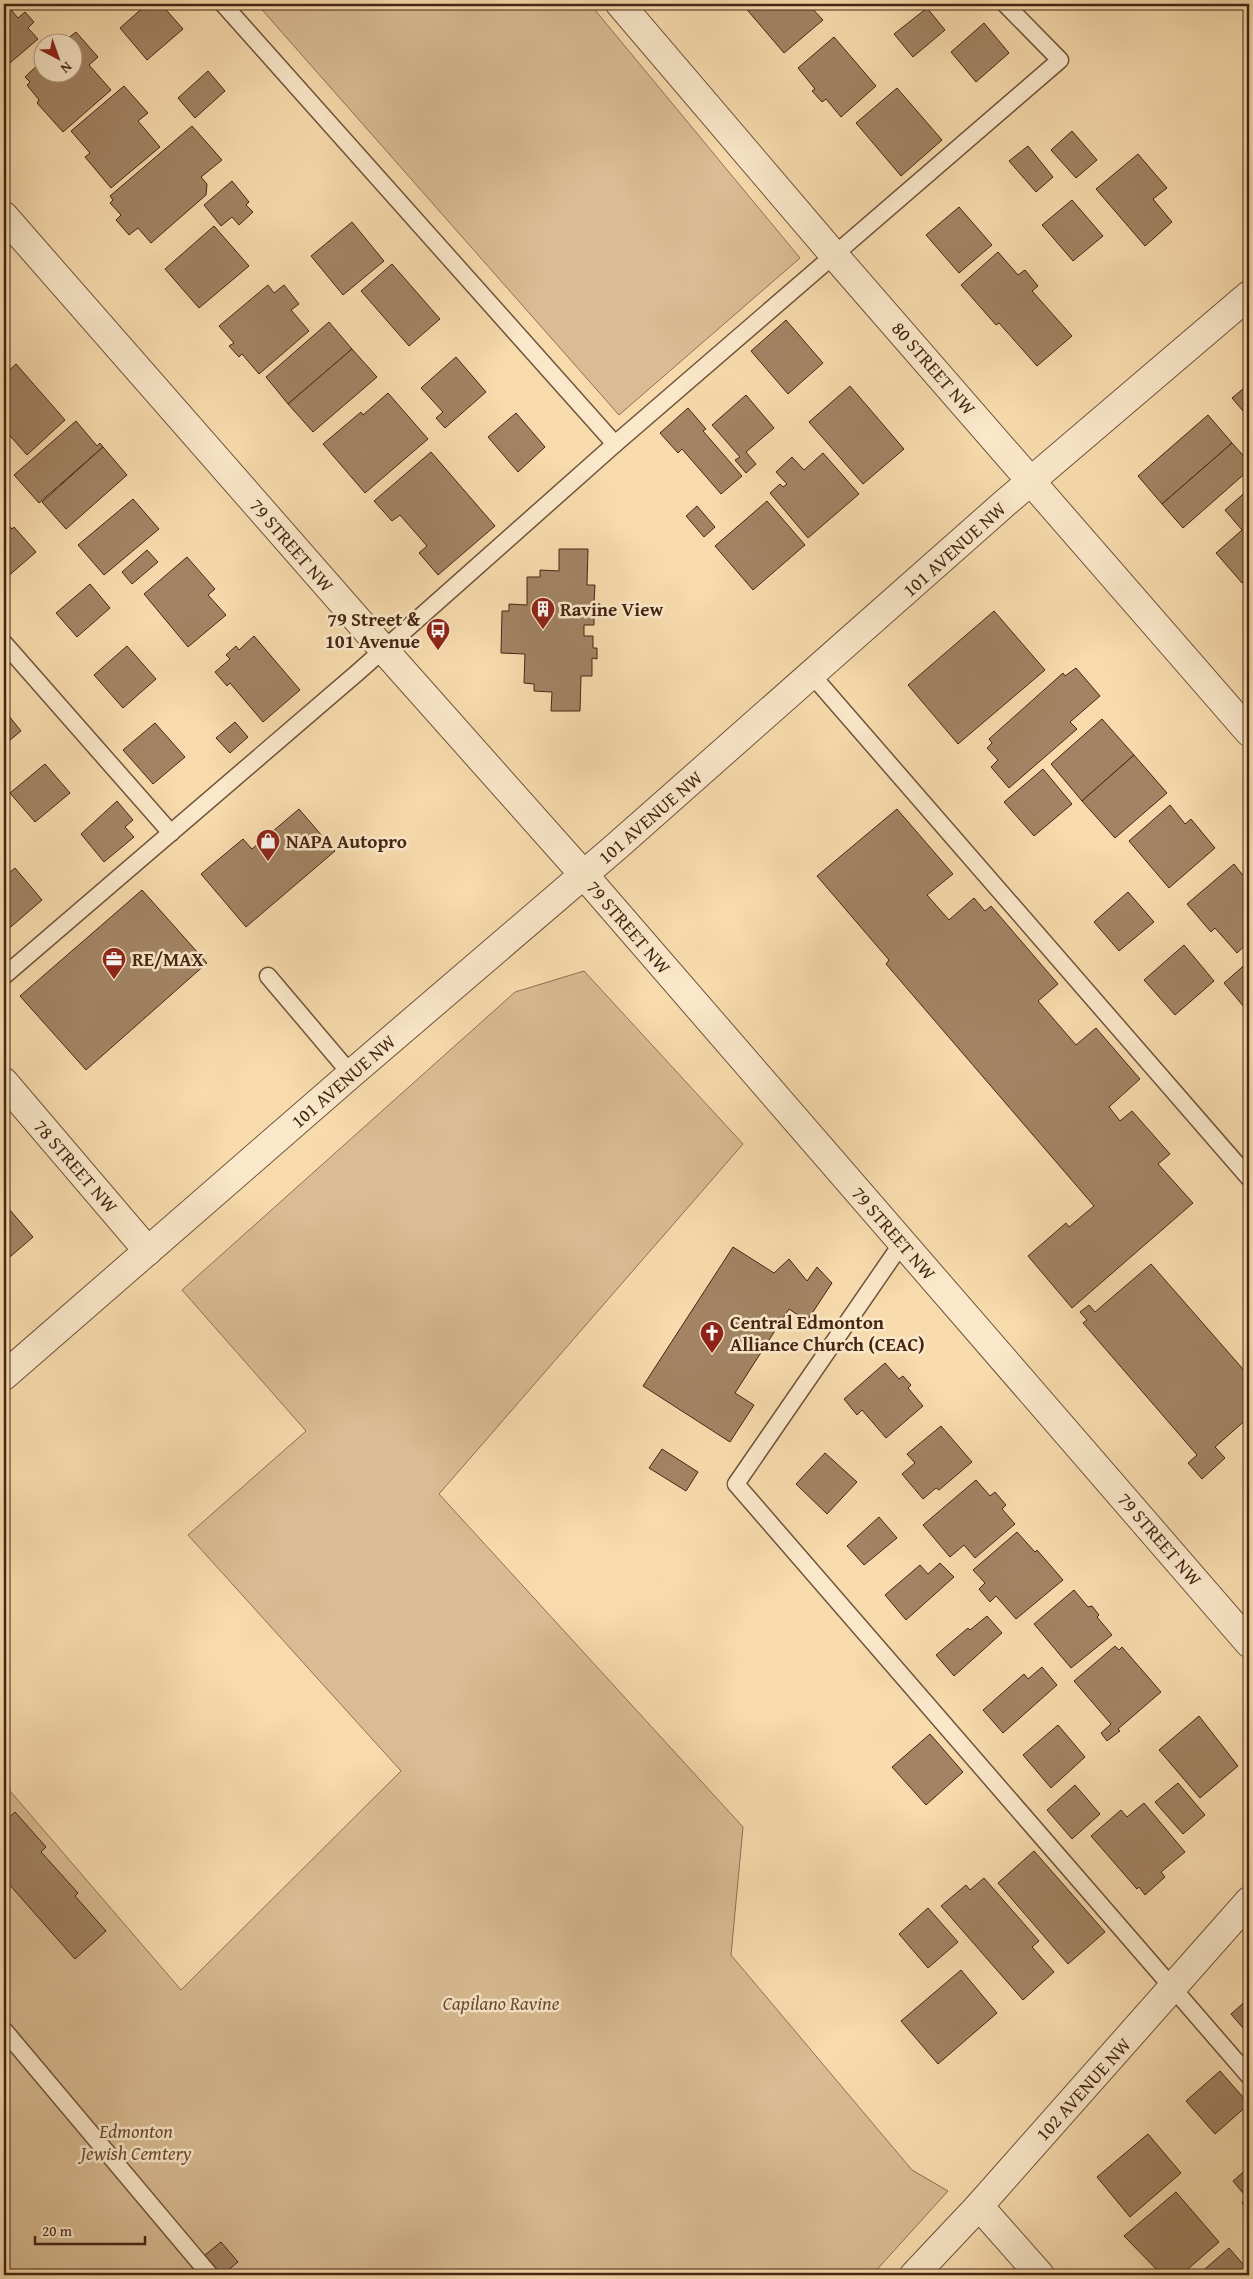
<svg xmlns="http://www.w3.org/2000/svg" width="1253" height="2279" viewBox="0 0 1253 2279" font-family="'Gentium Book Plus',serif">
<style>
.green{fill:#d9bc93;stroke:#907054}
.building{fill:#a28464;stroke:#462514}
.lines{fill:none;stroke-linecap:round;stroke-linejoin:round}
.service-casing{stroke:#72523a;stroke-width:19}
.minor-casing{stroke:#72523a;stroke-width:30}
.tertiary-casing{stroke:#72523a;stroke-width:30}
.service{stroke:#fae8ca;stroke-width:16}
.minor{stroke:#fae8ca;stroke-width:28}
.tertiary{stroke:#fae8ca;stroke-width:28}
.labels{text-anchor:middle;stroke-width:5;stroke-linejoin:round;paint-order:stroke}
.street-label{font-size:19px;fill:#462514;stroke:#fae8ca}
.poi-label{font-size:19px;font-weight:bold;fill:#462514;stroke:#fae8ca;text-anchor:start}
.park-label{font-size:19px;font-style:italic;fill:#6b4b34;stroke:#fae8ca}
</style>
<rect width="100%" height="100%" fill="#f7dbad"/>
<filter id="stains"><feTurbulence type="fractalNoise" baseFrequency=".004" numOctaves="4"/><feColorMatrix values="0 0 0 0 .2 0 0 0 0 .09 0 0 0 0 .02 0 0 0 .5 -.17"/></filter>
<radialGradient id="worn" r=".72"><stop offset=".6" stop-color="#630" stop-opacity="0"/><stop offset="1" stop-color="#630" stop-opacity=".3"/></radialGradient>
<g class="green">
<path d="M257 4H590L800 258 619 415Z"/>
<path d="M584 971 743 1144 439 1494 743 1827 731 1955 912 2170 948 2191 872 2275H4V1784L181 1990 401 1771 188 1535 306 1431 182 1290 515 992Z"/>
</g>
<g class="building">
<path d="M147 4H161L183 29 147 60 120 28Z"/>
<path d="M745 4H808L823 20 784 53 743 5Z"/>
<path d="M7 5 18 18 25 12 34 22 28 28 38 39 4 68V8Z"/>
<path d="M927 8 945 30 913 57 894 34Z"/>
<path d="M984 23 1009 53 976 82 951 52Z"/>
<path d="M76 32 98 57 89 65 111 90 63 132 37 103 39 100 27 85 30 82 25 77 42 61V72H72V42H63Z"/>
<path d="M834 37 876 86 841 117 826 99 822 102 812 91 815 89 798 68Z"/>
<path d="M208 71 225 91 195 118 178 98Z"/>
<path d="M124 86 148 113 138 121 160 147 111 188 85 157 90 153 71 131Z"/>
<path d="M897 88 942 140 901 176 856 123Z"/>
<path d="M192 126 222 160 201 177 207 184 206 195 151 243 138 228 129 235 116 220 121 215 110 203 113 200 110 196Z"/>
<path d="M1072 131 1097 160 1076 178 1051 150Z"/>
<path d="M1028 146 1053 177 1036 192 1009 161Z"/>
<path d="M1138 154 1167 188 1153 199 1172 222 1145 246 1096 189Z"/>
<path d="M232 181 249 202 246 205 253 212 239 225 232 217 221 226 204 205Z"/>
<path d="M1072 200 1103 236 1073 261 1042 225Z"/>
<path d="M959 207 992 245 959 273 926 235Z"/>
<path d="M352 222 384 261 343 295 311 256Z"/>
<path d="M214 226 249 266 199 308 165 269Z"/>
<path d="M998 252 1018 275 1025 270 1038 286 1032 291 1072 336 1037 366 999 323 996 325 961 285Z"/>
<path d="M392 264 440 319 409 346 361 291Z"/>
<path d="M268 285 274 293 284 285 299 304 291 310 309 331 259 374 242 354 239 357 229 346 234 343 219 326Z"/>
<path d="M786 320 823 363 788 394 751 351Z"/>
<path d="M329 322 352 349 288 404 266 377Z"/>
<path d="M352 349 377 377 313 432 288 404Z"/>
<path d="M456 357 486 392 445 428 436 418 443 412 421 388Z"/>
<path d="M16 364 65 420 27 455 4 429V375Z"/>
<path d="M1249 384V418L1232 398Z"/>
<path d="M850 386 904 449 863 484 809 422Z"/>
<path d="M388 393 428 439 365 493 323 444 361 412 363 415Z"/>
<path d="M746 395 774 428 746 452 756 464 746 473 735 460 740 457 712 425Z"/>
<path d="M688 408 706 429 703 431 742 476 721 494 682 449 678 453 660 433Z"/>
<path d="M516 413 545 447 518 472 488 437Z"/>
<path d="M1208 415 1232 443 1162 504 1138 476Z"/>
<path d="M76 421 97 446 100 443 103 447 39 503 14 475Z"/>
<path d="M1232 443 1249 462V470L1183 528 1162 504Z"/>
<path d="M103 447 127 475 66 529 42 502Z"/>
<path d="M431 452 495 526 438 575 419 553 427 546 400 515 392 521 374 501Z"/>
<path d="M823 453 859 494 808 538 770 493 780 484 783 487 787 484 776 472 792 457 804 470Z"/>
<path d="M1249 489V577L1242 583 1216 553 1242 530 1225 510Z"/>
<path d="M133 499 159 529 104 575 78 545Z"/>
<path d="M767 501 805 545 753 590 715 546Z"/>
<path d="M697 506 715 527 704 537 686 516Z"/>
<path d="M4 520 12 529 14 527 36 552 6 578 4 575Z"/>
<path d="M559 549H588L587 585H595L594 603 600 604 599 617H594V625H584V636H593V648H597V659L592 658V676H581L580 711H551L552 692 534 691V684L524 683 525 654 501 653 502 611H509V604L527 605V577H540V570L559 571Z"/>
<path d="M147 550 158 562 132 584 122 572Z"/>
<path d="M187 557 215 589 208 595 226 615 188 647 144 594Z"/>
<path d="M90 584 110 608 77 637 56 613Z"/>
<path d="M994 611 1045 670 958 744 908 685Z"/>
<path d="M254 636 300 690 263 722 230 683 227 686 215 672 230 659 226 655 236 646 239 650Z"/>
<path d="M127 646 156 679 123 708 94 675Z"/>
<path d="M1076 668 1100 696 1070 722 1077 729 1009 788 991 767 998 760 987 748 992 743 989 739 1063 673 1065 676Z"/>
<path d="M4 710 21 731 4 745Z"/>
<path d="M1102 719 1134 755 1082 801 1051 764Z"/>
<path d="M235 722 248 737 230 753 216 738Z"/>
<path d="M155 723 185 757 153 784 123 750Z"/>
<path d="M1134 755 1167 793 1115 838 1082 801Z"/>
<path d="M45 764 70 793 35 822 10 793Z"/>
<path d="M1043 769 1072 804 1034 836 1004 802Z"/>
<path d="M117 801 133 820 125 827 134 837 104 862 81 834Z"/>
<path d="M1170 805 1185 824 1191 819 1215 848 1169 888 1129 841Z"/>
<path d="M299 809 335 851 246 927 201 874 243 839 252 849Z"/>
<path d="M897 809 953 874 927 895 949 920 974 898 985 911 991 906 1058 984 1038 1001 1076 1045 1096 1028 1140 1079 1109 1107 1120 1121 1132 1111 1170 1154 1158 1164 1193 1203 1072 1308 1028 1256 1066 1223 1069 1227 1094 1206 886 964 889 960 817 876Z"/>
<path d="M1234 864 1249 883V942L1237 953 1215 928 1211 932 1187 904Z"/>
<path d="M15 868 42 900 5 932 4 877Z"/>
<path d="M142 890 207 963 86 1070 20 996Z"/>
<path d="M1128 892 1154 922 1119 951 1094 922Z"/>
<path d="M1184 945 1214 981 1175 1015 1144 980Z"/>
<path d="M1249 961V1013L1224 983Z"/>
<path d="M4 1203 33 1237 4 1262Z"/>
<path d="M733 1247 774 1273 789 1259 807 1281 817 1267 832 1283 807 1321 789 1309 735 1393 754 1405 730 1442 643 1386Z"/>
<path d="M1151 1264 1249 1376V1417L1215 1447 1225 1458 1202 1479 1188 1463 1197 1455 1083 1323 1087 1320 1080 1312 1089 1305 1095 1312Z"/>
<path d="M885 1363 899 1379 903 1376 911 1385 908 1388 923 1406 886 1438 862 1410 857 1415 844 1399Z"/>
<path d="M941 1426 972 1462 939 1490 936 1488 923 1499 902 1474 915 1463 907 1454Z"/>
<path d="M662 1449 698 1472 686 1491 649 1468Z"/>
<path d="M825 1453 857 1482 827 1514 796 1484Z"/>
<path d="M976 1480 990 1496 995 1492 1006 1505 1002 1509 1015 1524 975 1558 964 1545 950 1557 923 1525Z"/>
<path d="M879 1517 897 1538 864 1565 847 1546Z"/>
<path d="M1017 1532 1035 1552 1037 1550 1063 1580 1016 1619 996 1596 990 1602 979 1589 985 1583 973 1570Z"/>
<path d="M940 1563 954 1577 906 1620 885 1595 920 1565 928 1574Z"/>
<path d="M1074 1590 1088 1607 1092 1606 1099 1615 1097 1617 1112 1635 1071 1668 1034 1624Z"/>
<path d="M987 1616 1002 1633 954 1676 936 1655 968 1628 970 1630Z"/>
<path d="M1115 1646 1119 1650 1122 1647 1161 1692 1118 1729 1120 1731 1107 1741 1101 1733 1111 1724 1074 1681Z"/>
<path d="M1042 1667 1057 1685 1003 1733 983 1710 1024 1674 1028 1679Z"/>
<path d="M1199 1716 1238 1766 1200 1798 1159 1750Z"/>
<path d="M1058 1725 1085 1757 1051 1788 1023 1755Z"/>
<path d="M930 1734 963 1772 926 1805 892 1767Z"/>
<path d="M1178 1783 1205 1815 1183 1834 1155 1802Z"/>
<path d="M1075 1785 1100 1814 1072 1839 1047 1810Z"/>
<path d="M1144 1803 1185 1852 1161 1872 1165 1877 1145 1895 1139 1887 1137 1889 1091 1836 1121 1810 1127 1817Z"/>
<path d="M15 1812 46 1847 41 1852 78 1893 75 1896 106 1931 75 1959 8 1883 4 1886V1822Z"/>
<path d="M1034 1851 1105 1932 1068 1964 998 1883Z"/>
<path d="M984 1878 1039 1941 1032 1947 1054 1972 1023 2000 941 1906 966 1885 970 1890Z"/>
<path d="M928 1908 958 1942 928 1968 899 1934Z"/>
<path d="M961 1970 997 2013 938 2064 901 2021Z"/>
<path d="M1249 1998V2035L1231 2014Z"/>
<path d="M1220 2071 1249 2104 1215 2134 1186 2101Z"/>
<path d="M1148 2134 1181 2173 1130 2217 1097 2177Z"/>
<path d="M1249 2167V2211L1242 2203 1247 2198 1233 2181Z"/>
<path d="M1176 2192 1219 2242 1181 2275H1162L1124 2236Z"/>
<path d="M221 2242 238 2262 222 2275 205 2255Z"/>
<path d="M1229 2248 1249 2271V2275H1198Z"/>
</g>
<g class="lines">
<defs>
<g id="service">
<path d="M223 4 615 444"/>
<path d="M4 643 171 833"/>
<path d="M812 675 1249 1178"/>
<path d="M4 976 357 673 615 444 1060 60 1005 4"/>
<path d="M268 976 351 1074"/>
<path d="M902 1243 736 1484 1249 2076"/>
<path d="M4 2030 210 2275"/>
</g>
<g id="minor">
<path d="M620 4 834 255 1249 732"/>
<path d="M4 1082 148 1251"/>
<path d="M979 2206 1040 2275"/>
<path d="M914 2275 979 2206 1249 1901"/>
</g>
<g id="tertiary">
<path d="M4 216 384 650 584 875 1249 1643"/>
<path d="M4 1376 351 1074 617 846 1005 503 1249 295"/>
</g>
</defs>
<use href="#service" class="service-casing"/>
<use href="#minor" class="minor-casing"/>
<use href="#tertiary" class="tertiary-casing"/>
<use href="#service" class="service"/>
<use href="#minor" class="minor"/>
<use href="#tertiary" class="tertiary"/>
</g>
<defs>
<symbol id="building-pin" viewBox="-11 -11 22 30"><path d="M0 17L-7.5 6A9.5 9.5 0 1 1 7.5 6Z" fill="#8f2418" stroke="#fae8ca"/><path d="M-4-6H4V6H1V3H-1V6H-4ZM-2.5-4.3h1.7v1.8h-1.7ZM.8-4.3h1.7v1.8H.8ZM-2.5-1h1.7V.8h-1.7ZM.8-1h1.7V.8H.8Z" fill="#fff"/></symbol>
<symbol id="bus-pin" viewBox="-11 -11 22 30"><path d="M0 17L-7.5 6A9.5 9.5 0 1 1 7.5 6Z" fill="#8f2418" stroke="#fae8ca"/><path d="M-5-6H5V4H4V6H2V4H-2V6H-4V4H-5ZM-3.5-4V0h7V-4ZM-3.5 1.2v1.5H-2V1.2ZM2 1.2v1.5H3.5V1.2Z" fill="#fff"/></symbol>
<symbol id="shop-pin" viewBox="-11 -11 22 30"><path d="M0 17L-7.5 6A9.5 9.5 0 1 1 7.5 6Z" fill="#8f2418" stroke="#fae8ca"/><path d="M-5-2.5h2.3a2.7 3.5 0 0 1 5.4 0H5L5.5 6h-11ZM-1.5-2.5h3a1.5 2.3 0 0 0-3 0Z" fill="#fff"/></symbol>
<symbol id="office-pin" viewBox="-11 -11 22 30"><path d="M0 17L-7.5 6A9.5 9.5 0 1 1 7.5 6Z" fill="#8f2418" stroke="#fae8ca"/><path d="M-6-3h4V-5.5h4V-3h4V5H-6ZM-1-4.5V-3h2v-1.5ZM-6 0V1H6V0Z" fill="#fff"/></symbol>
<symbol id="church-pin" viewBox="-11 -11 22 30"><path d="M0 17L-7.5 6A9.5 9.5 0 1 1 7.5 6Z" fill="#8f2418" stroke="#fae8ca"/><path d="M-1.2-6h2.4v3.5h3.3v2.4h-3.3V6h-2.4V-.1h-3.3v-2.4h3.3Z" fill="#fff"/></symbol>
</defs>
<g fill-rule="evenodd">
<use href="#building-pin" x="529" y="595" width="28" height="38"/>
<use href="#bus-pin" x="424" y="616" width="28" height="38"/>
<use href="#shop-pin" x="254" y="827" width="28" height="38"/>
<use href="#office-pin" x="100" y="945" width="28" height="38"/>
<use href="#church-pin" x="698" y="1319" width="28" height="38"/>
</g>
<g class="labels">
<g class="street-label">
<text transform="translate(934 368) rotate(49)" y="7">80 STREET NW</text>
<text transform="translate(292 545) rotate(49)" y="7">79 STREET NW</text>
<text transform="translate(954 549) rotate(-42)" y="7">101 AVENUE NW</text>
<text transform="translate(650 817) rotate(-41)" y="7">101 AVENUE NW</text>
<text transform="translate(629 927) rotate(49)" y="7">79 STREET NW</text>
<text transform="translate(343 1081) rotate(-41)" y="7">101 AVENUE NW</text>
<text transform="translate(76 1166) rotate(49)" y="7">78 STREET NW</text>
<text transform="translate(894 1233) rotate(49)" y="7">79 STREET NW</text>
<text transform="translate(1160 1539) rotate(49)" y="7">79 STREET NW</text>
<text transform="translate(1083 2089) rotate(-48)" y="7">102 AVENUE NW</text>
</g>
<g class="poi-label">
<text x="560" y="616">Ravine View</text>
<text x="420" y="626" text-anchor="end">79 Street &amp;<tspan x="420" dy="22">101 Avenue</tspan></text>
<text x="286" y="848">NAPA Autopro</text>
<text x="132" y="966">RE/MAX</text>
<text x="730" y="1329">Central Edmonton<tspan x="730" dy="22">Alliance Church (CEAC)</tspan></text>
</g>
<g class="park-label">
<text x="501" y="2010">Capilano Ravine</text>
<text x="136" y="2138">Edmonton<tspan x="136" dy="22">Jewish Cemtery</tspan></text>
</g>
</g>
<rect width="1253" height="2279" fill="none" stroke="#f7dbad" stroke-width="20"/>
<rect x="5" y="5" width="1243" height="2269" fill="none" stroke="#462514" stroke-width="2.5"/>
<rect x="10" y="10" width="1233" height="2259" fill="none" stroke="#462514"/>
<g transform="translate(58 58) rotate(139)"><circle r="24" fill="#fae8ca" stroke="#b29a81"/>
<path d="M0-4L9 19L0 12L-9 19Z" fill="#8f2418"/>
<text y="-8" font-size="14" font-weight="bold" text-anchor="middle" fill="#462514">N</text>
</g>
<path d="M35 2236v8h110v-8" fill="none" stroke="#462514" stroke-width="2.5"/>
<text x="42" y="2236" font-size="15" fill="#462514" stroke="#fae8ca" stroke-width="4" paint-order="stroke">20 m</text>
<rect width="100%" height="100%" filter="url(#stains)"/>
<rect width="100%" height="100%" fill="url(#worn)"/>
</svg>
